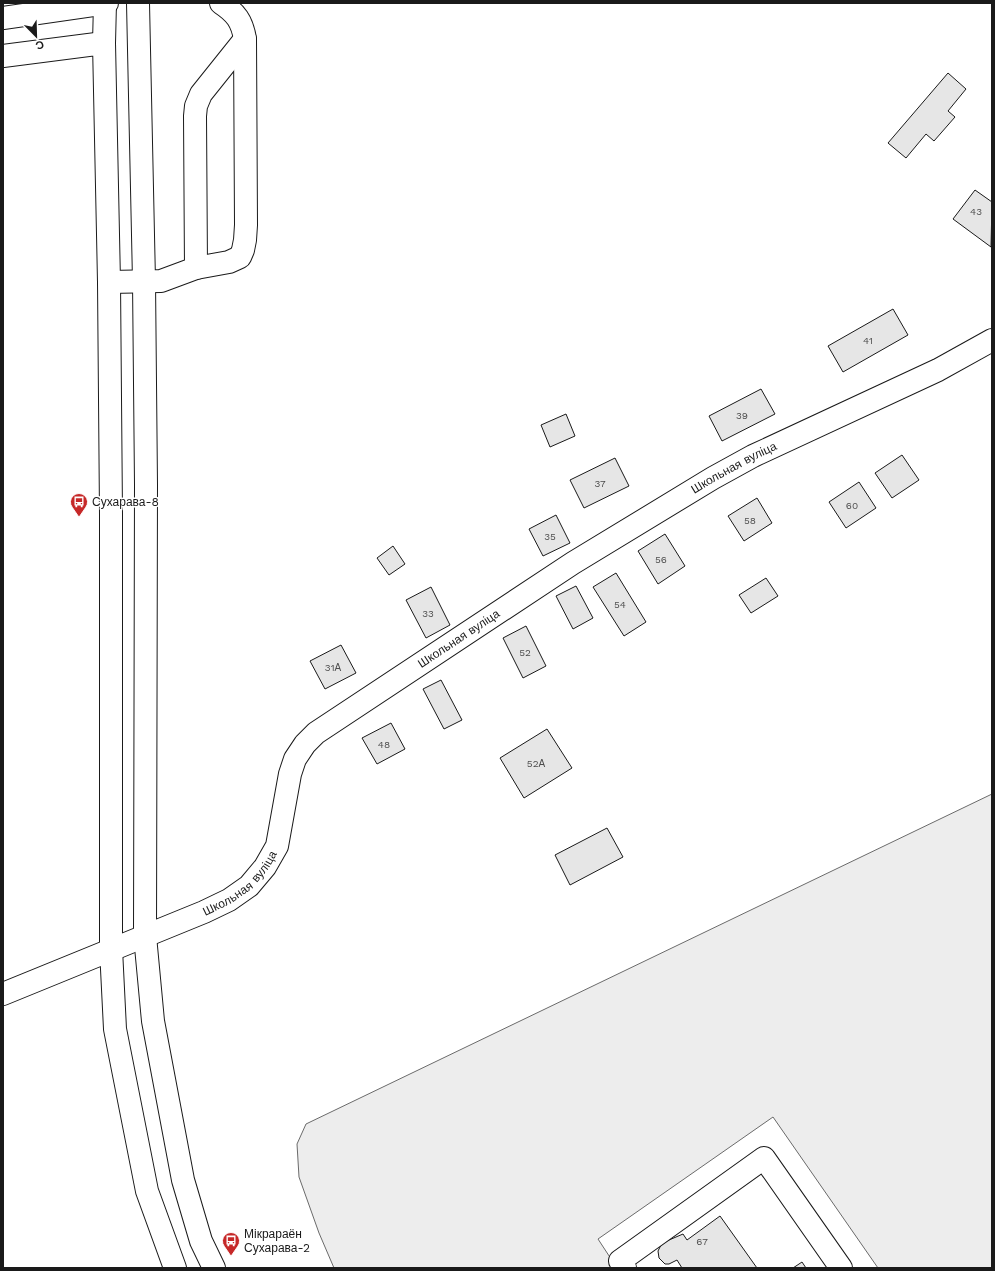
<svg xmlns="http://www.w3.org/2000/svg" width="995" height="1271" viewBox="0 0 995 1271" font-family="'Work Sans',sans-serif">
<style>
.green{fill:#ededed;stroke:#6a6a6a}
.building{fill:#e6e6e6;stroke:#1a1a1a}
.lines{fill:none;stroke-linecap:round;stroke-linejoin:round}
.minor-casing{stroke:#1a1a1a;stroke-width:24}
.major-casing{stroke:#1a1a1a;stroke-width:24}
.minor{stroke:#fff;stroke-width:22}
.major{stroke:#fff;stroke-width:22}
.labels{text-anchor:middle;stroke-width:3;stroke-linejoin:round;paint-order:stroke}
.number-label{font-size:10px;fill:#4d4d4d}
.street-label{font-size:12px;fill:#1a1a1a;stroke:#fff}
.poi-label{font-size:12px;fill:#1a1a1a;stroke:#fff;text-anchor:start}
</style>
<rect width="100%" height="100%" fill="#fff"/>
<path class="green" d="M992 794V1268H878L773 1117 598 1239 617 1268H334L319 1233 299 1177 297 1144 306 1124Z"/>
<g class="building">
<path d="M948 73 966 89 948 111 955 117 934 141 926 134 906 158 888 143Z"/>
<path d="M975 190 992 202 991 247 953 219Z"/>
<path d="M893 309 908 335 843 372 828 346Z"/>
<path d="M761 389 775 414 722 441 709 416Z"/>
<path d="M566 414 575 436 550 447 541 425Z"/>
<path d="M902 455 919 480 892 498 875 473Z"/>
<path d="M615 458 629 486 584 508 570 480Z"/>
<path d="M859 482 876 508 846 528 829 502Z"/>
<path d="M757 498 772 523 744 541 728 516Z"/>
<path d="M556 515 570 543 543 556 529 529Z"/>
<path d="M665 534 685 566 658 584 638 551Z"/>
<path d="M393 546 405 564 389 575 377 558Z"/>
<path d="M616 573 646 622 624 636 593 587Z"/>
<path d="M766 578 778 596 751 613 739 595Z"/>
<path d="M576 586 593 618 573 629 556 596Z"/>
<path d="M431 587 450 625 426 638 406 600Z"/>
<path d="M526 626 546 666 523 678 503 638Z"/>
<path d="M341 645 356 673 325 689 310 661Z"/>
<path d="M441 680 462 720 444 729 423 689Z"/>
<path d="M391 723 405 749 377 764 362 738Z"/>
<path d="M547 729 572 768 524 798 500 758Z"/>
<path d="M607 828 623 857 570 885 555 855Z"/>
<path d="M720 1216 757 1268H682L677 1260 669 1264H665L659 1258 658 1251 662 1243 683 1234 687 1240Z"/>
<path d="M802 1262 806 1268H793Z"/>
</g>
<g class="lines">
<defs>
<g id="minor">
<path d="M196 268 195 116 196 106 201 94 245 39"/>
<path d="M109 282 161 281 196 268 229 262 240 257 243 250 245 240 246 225 245 39C242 21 236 13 221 3"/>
<path id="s1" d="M3 994 204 912 229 900 249 886 265 867 277 846 290 774 295 759 305 744 316 733 573 563 713 478 753 456 938 370 992 340"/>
<path d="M625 1268 620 1261 764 1158 841 1268"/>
</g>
<g id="major">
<path d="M138 3 144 281 146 485 145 936 153 1021 183 1180 201 1241 214 1268"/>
<path d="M3 18 107 3"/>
<path d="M104 43 105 3"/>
<path d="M3 56 104 43 109 282 111 514V949L115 1029 147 1191 175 1268"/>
</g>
</defs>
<use href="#minor" class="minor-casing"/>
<use href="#major" class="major-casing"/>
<use href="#minor" class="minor"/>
<use href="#major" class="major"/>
</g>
<defs>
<symbol id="bus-pin" viewBox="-11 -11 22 30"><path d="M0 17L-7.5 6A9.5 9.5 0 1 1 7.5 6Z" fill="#c62828" stroke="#fff"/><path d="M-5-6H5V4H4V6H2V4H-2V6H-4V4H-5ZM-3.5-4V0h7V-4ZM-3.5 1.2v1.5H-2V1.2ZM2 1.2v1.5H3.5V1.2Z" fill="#fff"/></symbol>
</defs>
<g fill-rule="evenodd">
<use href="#bus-pin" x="69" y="492" width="20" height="27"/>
<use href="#bus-pin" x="221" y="1231" width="20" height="27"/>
</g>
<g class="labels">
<g class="number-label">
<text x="976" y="215">43</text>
<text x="868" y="344">41</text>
<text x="742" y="419">39</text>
<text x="600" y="487">37</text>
<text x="852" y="509">60</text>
<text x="750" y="524">58</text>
<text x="550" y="540">35</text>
<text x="661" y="563">56</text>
<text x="620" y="608">54</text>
<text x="428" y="617">33</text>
<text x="525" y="656">52</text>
<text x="333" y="671">31А</text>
<text x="384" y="748">48</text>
<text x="536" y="767">52А</text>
<text x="702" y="1245">67</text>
</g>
<g class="street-label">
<text dy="4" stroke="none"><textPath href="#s1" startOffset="936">Школьная вуліца</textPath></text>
<text dy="4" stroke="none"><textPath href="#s1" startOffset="612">Школьная вуліца</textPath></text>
<text dy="4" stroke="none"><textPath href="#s1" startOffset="264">Школьная вуліца</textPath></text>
</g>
<g class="poi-label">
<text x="92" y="506">Сухарава-8</text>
<text x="244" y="1238">Мікрараён<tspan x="244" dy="14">Сухарава-2</tspan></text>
</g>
</g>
<rect width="995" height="1271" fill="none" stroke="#1a1a1a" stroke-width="8"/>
<g transform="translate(36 36) rotate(157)" stroke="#ffffff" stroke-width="3" paint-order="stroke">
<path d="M0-3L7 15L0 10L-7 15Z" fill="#1a1a1a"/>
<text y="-6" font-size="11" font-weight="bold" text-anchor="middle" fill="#1a1a1a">С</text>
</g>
</svg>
